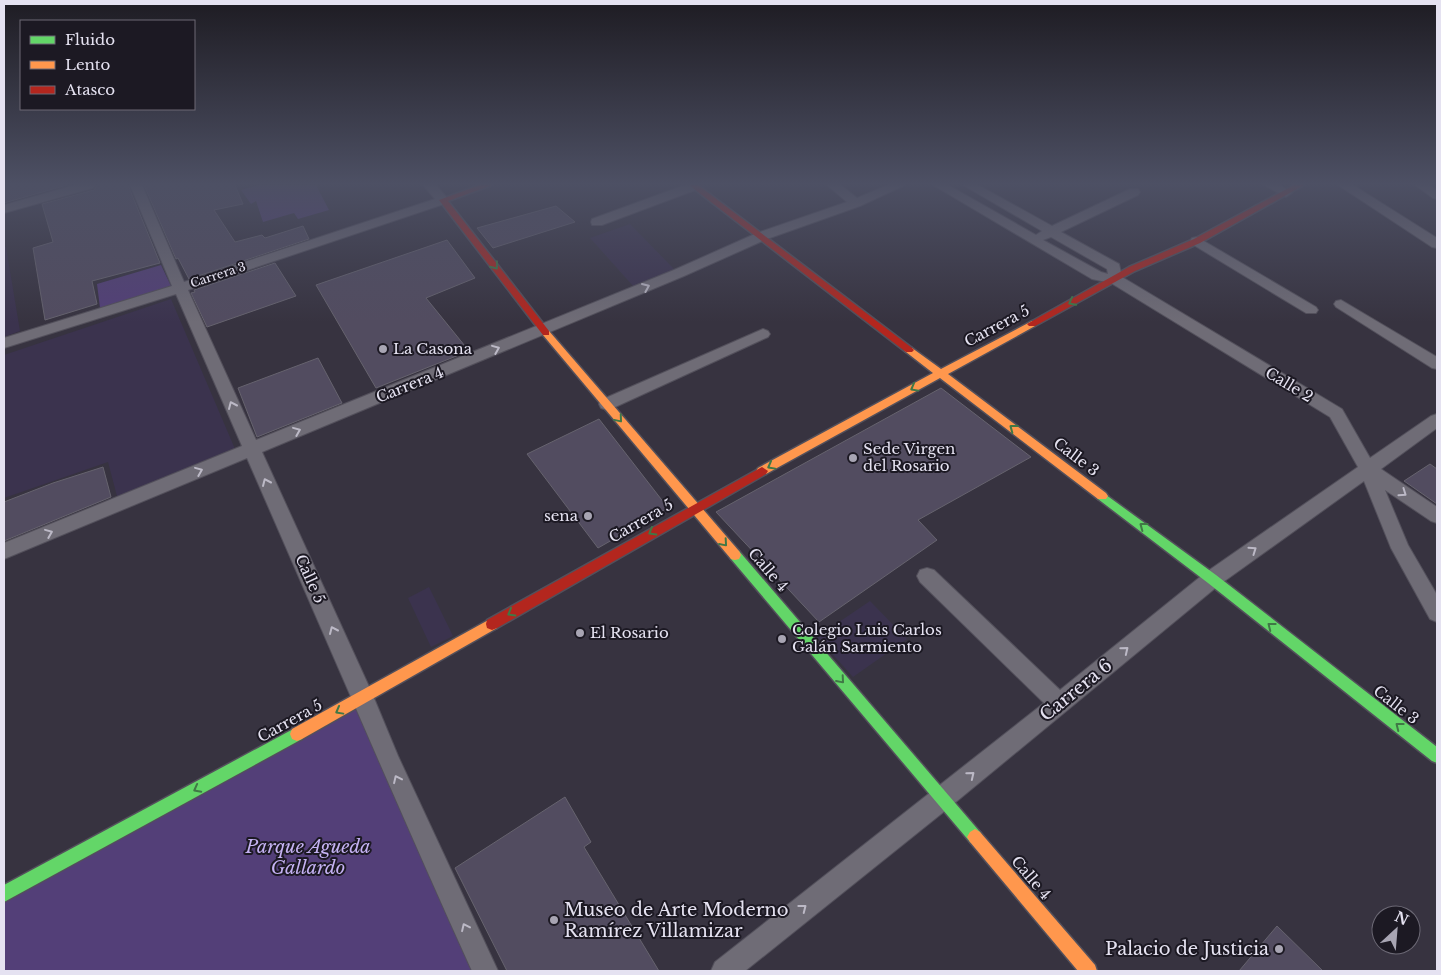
<svg xmlns="http://www.w3.org/2000/svg" width="1441" height="975" viewBox="0 0 1441 975" font-family="'Libre Baskerville',serif">
<style>
.built{fill:#3b334e}
.green{fill:#533f78}
.building{fill:#524c60;stroke:#66636e}
.lines{fill:none;stroke-linecap:round;stroke-linejoin:round}
.street-casing{stroke:#53505b;stroke-width:2}
.fast-casing{stroke:#53505b;stroke-width:3}
.slow-casing{stroke:#53505b;stroke-width:3}
.jam-casing{stroke:#53505b;stroke-width:3}
.street{fill:#6f6c76;fill-rule:evenodd}
.fast{fill:#63d668;fill-rule:evenodd}
.slow{fill:#ff974d;fill-rule:evenodd}
.jam{fill:#b3261e;fill-rule:evenodd}
.oneway{stroke:#407846}
.oneway2{stroke:#bcb9c6}
.poi-dot{fill:#a8a5b3;stroke:#1c1923;stroke-width:2}
.labels{text-anchor:middle;stroke-width:4;stroke-linejoin:round;paint-order:stroke}
.far-street-label{font-size:12px;fill:#e5e2f1;stroke:#1c1923}
.street-label{font-size:15px;fill:#e5e2f1;stroke:#1c1923}
.poi-label{font-size:15px;fill:#e5e2f1;stroke:#1c1923;text-anchor:start}
.near-street-label{font-size:18px;fill:#e5e2f1;stroke:#1c1923}
.near-park-label{font-size:18px;font-style:italic;fill:#c5b2f3;stroke:#1c1923}
.near-poi-label{font-size:18px;fill:#e5e2f1;stroke:#1c1923;text-anchor:start}
</style>
<rect width="100%" height="100%" fill="#373340"/>
<g class="built">
<path d="M630 224 676 271 634 287 590 238Z"/>
<path d="M4 247H6L20 331 4 337Z"/>
<path d="M171 299 235 449 118 500 108 462 4 498V355Z"/>
<path d="M429 587 453 636 431 647 408 598Z"/>
<path d="M870 601 907 639 853 677 817 637Z"/>
</g>
<g class="green">
<path d="M259 185H316L329 210 298 219 294 213 263 222 256 201 251 204 241 190Z"/>
<path d="M161 265 171 286 100 308 97 284Z"/>
<path d="M363 698 479 971H4V892Z"/>
</g>
<g class="building">
<path d="M4 185H67L4 203Z"/>
<path d="M97 185H128L160 263 92 281 97 304 45 320 33 248 53 242 42 204 94 190Z"/>
<path d="M144 185H235L243 204 214 210 235 242 262 235 265 238 303 226 309 239 189 279 178 258 176 259Z"/>
<path d="M556 206 575 222 493 248 477 228Z"/>
<path d="M447 240 475 278 426 298 469 351 376 388 316 285Z"/>
<path d="M275 263 296 296 207 327 191 293 195 292 194 290Z"/>
<path d="M318 358 342 403 257 437 238 388Z"/>
<path d="M941 388 1031 457 918 520 937 540 819 622 716 512Z"/>
<path d="M599 419 668 508 598 548 527 454Z"/>
<path d="M1430 464 1437 469V504L1404 481Z"/>
<path d="M103 467 111 497 4 541V502L53 483Z"/>
<path d="M565 797 591 842 584 847 659 971H507L455 868Z"/>
<path d="M1277 926 1323 971H1239Z"/>
</g>
<g class="lines">
<defs>
<g id="street">
<path d="M75 185H95L93 188 4 213V205Z"/>
<path d="M130 185H142L184 282 435 199 423 185H436L449 200 447 203 188 290 256 440 674 270 757 233 847 202 827 185H841L857 198 888 185H905L860 206 767 239 684 276 262 452 371 691 398 756 498 971H472C395 801 322 629 247 458L4 559V543L242 446 176 294 4 348V338L172 286Z"/>
<path d="M685 185 700 186 698 189 602 225H592L591 222 592 219Z"/>
<path d="M933 185H948L1036 235 1042 231 963 185H978L1052 226 1130 189H1138L1140 192 1138 195 1061 232 1119 264 1122 277 1342 409 1370 458 1431 416 1437 414V428L1381 469 1437 507V523L1431 521 1385 490 1408 545 1437 595V622L1430 619 1391 548 1364 481 1219 585 951 806 745 971H711L715 962 1044 703 920 582 917 576 920 570 927 568 934 570 1060 690 1205 573 1358 467 1330 417 1111 283 1092 279ZM1051 237 1107 269 1108 274 1101 272 1043 240Z"/>
<path d="M1264 185H1280L1292 193 1286 197Z"/>
<path d="M1338 185H1353L1437 238V248L1432 247Z"/>
<path d="M1415 185H1430L1437 190V199L1433 198Z"/>
<path d="M1197 237 1316 307 1318 310 1316 313H1306L1192 244 1190 241 1192 238Z"/>
<path d="M1341 300 1437 357V369L1432 368 1336 307 1334 304 1336 301Z"/>
<path d="M763 329 768 331 770 334 768 337 613 408 607 410 601 408 599 404 601 400Z"/>
</g>
<g id="fast">
<path d="M1102 492 1216 575 1437 747V763L1432 761 1208 583 1098 499 1096 496 1098 493Z"/>
<path d="M735 550 739 551 980 832 983 837 980 842 975 845 970 842 731 559 729 555 731 551Z"/>
<path d="M297 727 302 729 304 734 302 739 4 902V885Z"/>
</g>
<g id="slow">
<path d="M1032 321 1035 322V326L948 374 1106 493 1108 496 1106 499H1098L940 378 766 474H758L756 471 758 468 933 373 906 352 904 350 906 348H912L941 369Z"/>
<path d="M546 330 549 331 739 551 741 555 739 559 735 560 731 559 543 335V331Z"/>
<path d="M492 618 497 620 498 624 497 628 302 739 297 741 292 739 290 734 292 729Z"/>
<path d="M975 829 980 832 1095 965 1097 971H1078L970 842 967 837 970 832Z"/>
</g>
<g id="jam">
<path d="M480 185H492L448 201 549 331V335H543L439 200Z"/>
<path d="M689 185H698L912 348 914 350 912 352H906Z"/>
<path d="M1294 185H1304L1200 243 1135 271 1035 326H1029L1027 324 1129 267 1194 239Z"/>
<path d="M762 467 768 471 766 474 497 628 492 630 487 628 486 624 487 620Z"/>
</g>
</defs>
<use href="#street" class="street-casing"/>
<use href="#fast" class="fast-casing"/>
<use href="#slow" class="slow-casing"/>
<use href="#jam" class="jam-casing"/>
<use href="#street" class="street"/>
<use href="#fast" class="fast"/>
<use href="#slow" class="slow"/>
<use href="#jam" class="jam"/>
</g>
<defs><path id="oneway-chevron" d="M-2-3.5L2.5 0L-2 3.5" fill="none" stroke-width="1.6" stroke-linecap="round" stroke-linejoin="round" transform="scale(1.25)"/></defs>
<g class="oneway">
<use href="#oneway-chevron" transform="translate(495 266) rotate(52)"/>
<use href="#oneway-chevron" transform="translate(1072 302) rotate(152)"/>
<use href="#oneway-chevron" transform="translate(914 388) rotate(151)"/>
<use href="#oneway-chevron" transform="translate(619 419) rotate(50)"/>
<use href="#oneway-chevron" transform="translate(1013 428) rotate(-143)"/>
<use href="#oneway-chevron" transform="translate(771 466) rotate(151)"/>
<use href="#oneway-chevron" transform="translate(1143 526) rotate(-143)"/>
<use href="#oneway-chevron" transform="translate(652 532) rotate(150)"/>
<use href="#oneway-chevron" transform="translate(724 543) rotate(49)"/>
<use href="#oneway-chevron" transform="translate(511 613) rotate(150)"/>
<use href="#oneway-chevron" transform="translate(1271 626) rotate(-142)"/>
<use href="#oneway-chevron" transform="translate(841 680) rotate(49)"/>
<use href="#oneway-chevron" transform="translate(339 711) rotate(151)"/>
<use href="#oneway-chevron" transform="translate(1399 726) rotate(-142)"/>
<use href="#oneway-chevron" transform="translate(197 789) rotate(152)"/>
</g>
<g class="oneway2">
<use href="#oneway-chevron" transform="translate(646 287) rotate(-23)"/>
<use href="#oneway-chevron" transform="translate(496 349) rotate(-22)"/>
<use href="#oneway-chevron" transform="translate(232 405) rotate(-114)"/>
<use href="#oneway-chevron" transform="translate(297 431) rotate(-22)"/>
<use href="#oneway-chevron" transform="translate(199 471) rotate(-22)"/>
<use href="#oneway-chevron" transform="translate(266 482) rotate(-114)"/>
<use href="#oneway-chevron" transform="translate(1403 493) rotate(35)"/>
<use href="#oneway-chevron" transform="translate(49 533) rotate(-22)"/>
<use href="#oneway-chevron" transform="translate(1253 550) rotate(-35)"/>
<use href="#oneway-chevron" transform="translate(333 630) rotate(-114)"/>
<use href="#oneway-chevron" transform="translate(1125 650) rotate(-39)"/>
<use href="#oneway-chevron" transform="translate(971 775) rotate(-39)"/>
<use href="#oneway-chevron" transform="translate(397 779) rotate(-115)"/>
<use href="#oneway-chevron" transform="translate(803 908) rotate(-38)"/>
<use href="#oneway-chevron" transform="translate(465 927) rotate(-115)"/>
</g>
<linearGradient id="sky" x2="0" y2="1"><stop stop-color="#1e1c23"/><stop offset="0.57" stop-color="#4d5064"/><stop offset="1" stop-color="#4d5064" stop-opacity="0"/></linearGradient>
<rect width="1441" height="322" fill="url(#sky)"/>
<g class="poi-dot">
<circle cx="383" cy="349" r="5"/>
<circle cx="853" cy="458" r="5"/>
<circle cx="588" cy="516" r="5"/>
<circle cx="580" cy="633" r="5"/>
<circle cx="782" cy="639" r="5"/>
<circle cx="554" cy="920" r="5"/>
<circle cx="1279" cy="949" r="5"/>
</g>
<g class="labels">
<g class="far-street-label">
<text transform="translate(218 275) rotate(-18)" y="4">Carrera 3</text>
</g>
<g class="street-label">
<text transform="translate(997 326) rotate(-28)" y="5">Carrera 5</text>
<text transform="translate(410 385) rotate(-22)" y="5">Carrera 4</text>
<text transform="translate(1289 385) rotate(31)" y="5">Calle 2</text>
<text transform="translate(1076 457) rotate(37)" y="5">Calle 3</text>
<text transform="translate(641 521) rotate(-30)" y="5">Carrera 5</text>
<text transform="translate(768 570) rotate(49)" y="5">Calle 4</text>
<text transform="translate(310 579) rotate(66)" y="5">Calle 5</text>
<text transform="translate(1396 705) rotate(38)" y="5">Calle 3</text>
<text transform="translate(290 721) rotate(-29)" y="5">Carrera 5</text>
<text transform="translate(1031 878) rotate(50)" y="5">Calle 4</text>
</g>
<g class="poi-label">
<text x="393" y="354">La Casona</text>
<text x="863" y="454">Sede Virgen<tspan x="863" dy="17">del Rosario</tspan></text>
<text x="578" y="521" text-anchor="end">sena</text>
<text x="792" y="635">Colegio Luis Carlos<tspan x="792" dy="17">Galán Sarmiento</tspan></text>
<text x="590" y="638">El Rosario</text>
</g>
<g class="near-street-label">
<text transform="translate(1076 690) rotate(-39)" y="6">Carrera 6</text>
</g>
<g class="near-park-label">
<text x="308" y="853">Parque Agueda<tspan x="308" dy="21">Gallardo</tspan></text>
</g>
<g class="near-poi-label">
<text x="564" y="916">Museo de Arte Moderno<tspan x="564" dy="21">Ramírez Villamizar</tspan></text>
<text x="1269" y="955" text-anchor="end">Palacio de Justicia</text>
</g>
</g>
<rect width="1441" height="975" fill="none" stroke="#e5e2f1" stroke-width="10"/>
<rect x="20" y="20" width="175" height="90" fill="#1c1923" stroke="#6c6975"/>
<rect x="30" y="36" width="25" height="8" fill="#63d668" stroke="#6c6975"/>
<text x="65" y="45" font-size="15" fill="#e5e2f1">Fluido</text>
<rect x="30" y="61" width="25" height="8" fill="#ff974d" stroke="#6c6975"/>
<text x="65" y="70" font-size="15" fill="#e5e2f1">Lento</text>
<rect x="30" y="86" width="25" height="8" fill="#b3261e" stroke="#6c6975"/>
<text x="65" y="95" font-size="15" fill="#e5e2f1">Atasco</text>
<g transform="translate(1396 930) rotate(26)"><circle r="24" fill="#1c1923" stroke="#6c6975"/>
<path d="M0-4L9 19L0 12L-9 19Z" fill="#a8a5b3"/>
<text y="-8" font-size="14" font-weight="bold" text-anchor="middle" fill="#e5e2f1">N</text>
</g>
</svg>
